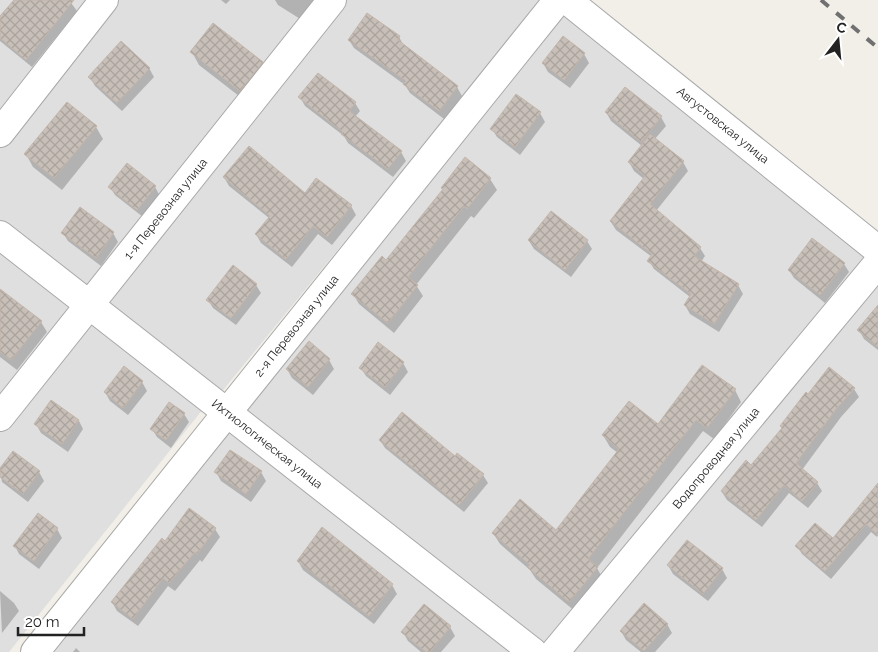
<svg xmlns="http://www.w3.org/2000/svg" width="878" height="652" viewBox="0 0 878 652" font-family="Raleway,sans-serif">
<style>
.residential{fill:#e0dfdf}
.shadow{fill:#0003}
.building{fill:url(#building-cross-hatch);stroke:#c4b6ab}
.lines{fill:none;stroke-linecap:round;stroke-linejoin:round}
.minor-casing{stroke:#a9a9a9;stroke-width:30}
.minor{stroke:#fff;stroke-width:28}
.rail{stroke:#707070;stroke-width:4;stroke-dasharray:10 10;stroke-linecap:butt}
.labels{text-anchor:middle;stroke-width:4;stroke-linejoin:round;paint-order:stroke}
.street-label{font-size:12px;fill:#222;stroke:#fff}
</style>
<defs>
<pattern id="building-cross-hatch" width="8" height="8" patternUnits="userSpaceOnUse" patternTransform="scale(1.25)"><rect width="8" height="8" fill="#c7bfb8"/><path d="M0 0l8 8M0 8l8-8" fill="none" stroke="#aba49e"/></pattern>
</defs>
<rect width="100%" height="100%" fill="#f2efe9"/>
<g class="residential">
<path d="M0 0H97L0 122Z"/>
<path d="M107 0H328L88 300 0 232V137Z"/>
<path d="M336 0H542L215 400 94 305Z"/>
<path d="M548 0 878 254 552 652 219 403Z"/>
<path d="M0 243 80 306 0 406Z"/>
<path d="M878 268V652H560Z"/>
<path d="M91 315 207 404 9 652H0V428Z"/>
<path d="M216 413 521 652H27Z"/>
</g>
<g class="shadow">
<path d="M15 0H69L77 11 32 67 0 41V18Z"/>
<path d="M221 0H230L226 4Z"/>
<path d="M275 0H319L305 22 278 5Z"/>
<path d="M399 37 404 46 457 87 462 96 444 119 410 93 405 85 354 48 349 40Z"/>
<path d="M563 38 584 54 589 63 570 88 548 72 543 63Z"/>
<path d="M192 52 262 62 269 75 248 103 199 65Z"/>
<path d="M149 68 154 77 122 111 95 86 90 77Z"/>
<path d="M300 97 355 103 360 111 355 117 401 152 406 161 393 177 348 143 344 136 305 106Z"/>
<path d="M606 112 661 117 666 126 654 140 683 162 688 171 656 211 700 248 705 256 701 262 738 285 743 294 719 332 690 314 685 305 690 297 654 269 649 261 652 257 616 230 611 222 644 179 634 171 629 162 642 146 611 121Z"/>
<path d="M540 113 545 122 520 155 497 137 492 129Z"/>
<path d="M96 127 103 139 62 190 33 167 26 154Z"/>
<path d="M465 159 490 179 497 190 474 218 471 216 416 285 423 296 394 333 359 304 353 294 387 261 444 190Z"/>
<path d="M224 177 305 194 317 179 351 206 356 215 332 245 318 234 292 267 261 243 256 234 269 218 229 186Z"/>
<path d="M110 187H155L160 196 143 217 115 195Z"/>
<path d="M80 209 113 233 118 242 101 266 68 241 63 233Z"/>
<path d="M529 241H587L592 249 571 277 534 249Z"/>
<path d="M844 264 849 272 825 303 794 278 789 270Z"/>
<path d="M256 285 261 293 236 325 213 308 208 300Z"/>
<path d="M0 291 41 322 47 332 17 370 0 357Z"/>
<path d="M878 307V350L864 339 859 330Z"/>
<path d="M309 343 329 360 334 369 313 395 292 378 287 369Z"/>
<path d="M403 363 408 372 390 395 366 376 361 368Z"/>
<path d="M124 368 142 382 147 391 128 415 110 401 105 392Z"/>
<path d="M854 389 859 397 841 417 802 470 817 483 822 491 808 508 789 493 762 527 727 500 722 492 751 467 808 396Z"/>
<path d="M735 390 741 402 714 439 703 431 597 568 603 579 576 612 536 579 530 570 500 544 493 533 556 532 618 453 610 447 603 435 658 426Z"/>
<path d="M184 414 189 422 171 448 157 437 152 429Z"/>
<path d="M79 421 83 429 68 452 41 433 36 424Z"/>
<path d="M380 440 483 475 488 483 464 512 385 448Z"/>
<path d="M0 470 39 472 44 481 28 502 2 482Z"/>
<path d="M216 472H261L266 481 251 502 221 481Z"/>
<path d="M878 495V535L877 537 871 532 831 579 802 554 797 546 833 540Z"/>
<path d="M38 515 57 529 62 538 39 569 19 554 15 546Z"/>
<path d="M215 529 220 537 202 562 200 560 175 591 168 586 138 626 117 611 112 602 165 543Z"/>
<path d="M322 529 392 585 397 594 374 624 303 570 298 561Z"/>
<path d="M668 565 722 569 727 578 708 601 673 574Z"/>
<path d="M0 591 14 603 19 611 2 633Z"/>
<path d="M667 624 672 633 655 652H641L626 640 621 631Z"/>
<path d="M450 627 455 636 441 652H421L408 641 403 632Z"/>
<path d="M76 648 80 652H73Z"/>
</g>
<g class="building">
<path d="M14 0H74L26 60 0 38V16Z"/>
<path d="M367 13 400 36 398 40 458 86 439 111 403 84 406 81 348 40Z"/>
<path d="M213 23 263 62 240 91 190 52Z"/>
<path d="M563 36 585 53 564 80 542 63Z"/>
<path d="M121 41 150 68 117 103 88 77Z"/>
<path d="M318 73 356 102 349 111 402 151 388 169 341 134 343 132 298 97Z"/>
<path d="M625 87 662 116 641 142 605 112Z"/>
<path d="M516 94 541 112 515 147 490 129Z"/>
<path d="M67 102 97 126 54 178 24 154Z"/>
<path d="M650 134 684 161 650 204 701 247 694 256 739 284 714 324 684 305 691 294 647 261 652 254 610 221 645 176 628 162Z"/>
<path d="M249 146 305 193 316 178 352 205 327 237 313 226 286 259 255 234 270 216 223 177Z"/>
<path d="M465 157 491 178 467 209 464 206 408 277 418 285 388 323 351 294 382 256 386 260 443 189 441 188Z"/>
<path d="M127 163 156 186 137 210 108 187Z"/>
<path d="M80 207 114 232 96 258 61 233Z"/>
<path d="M551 211 588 240 565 270 528 240Z"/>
<path d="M812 238 845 263 820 295 788 270Z"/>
<path d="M233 265 257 284 231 318 206 300Z"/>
<path d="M0 289 42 321 11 360 0 352Z"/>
<path d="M878 305V347L857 330Z"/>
<path d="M309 341 330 359 308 387 286 369Z"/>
<path d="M378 342 404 362 385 387 359 368Z"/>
<path d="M702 365 736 389 707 428 696 420 639 493 588 559 598 567 569 602 527 567 530 565 492 533 520 499 556 530 619 449 602 435 629 401 658 424Z"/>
<path d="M124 366 143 381 123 408 104 392Z"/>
<path d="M829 367 855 388 836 409 796 463 818 482 802 501 784 485 756 520 721 491 746 460 751 465 782 428 780 426 806 392 808 394Z"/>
<path d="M51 400 79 420 62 444 34 424Z"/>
<path d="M169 402 185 413 166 440 150 429Z"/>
<path d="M402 412 455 456 457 453 484 474 459 505 379 440Z"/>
<path d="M230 450 262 471 246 494 214 472Z"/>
<path d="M13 451 40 471 23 494 0 477V468Z"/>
<path d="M878 483V535L866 524 825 571 795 546 815 523 833 538Z"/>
<path d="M189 508 216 528 197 554 195 552 169 583 163 578 133 619 111 602 162 538 165 541Z"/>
<path d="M38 513 58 528 34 561 13 546Z"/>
<path d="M322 527 393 584 369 616 297 561Z"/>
<path d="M687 540 723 568 703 594 667 565Z"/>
<path d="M644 603 668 624 644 651 620 631Z"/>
<path d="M424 604 451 626 430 652H426L401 632Z"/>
</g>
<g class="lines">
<defs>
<g id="minor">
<path id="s1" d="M567 0 878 250"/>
<path d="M0 133 104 0"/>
<path id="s2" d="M0 235 533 652"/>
<path id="s3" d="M0 417 332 0"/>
<path id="s4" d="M35 652 558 0"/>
<path id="s5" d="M555 652 878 263"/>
</g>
</defs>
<use href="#minor" class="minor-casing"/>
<use href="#minor" class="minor"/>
<path class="rail" d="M821 0 878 48"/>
</g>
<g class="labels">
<g class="street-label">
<text dy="4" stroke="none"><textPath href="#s1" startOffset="200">Августовская улица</textPath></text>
<text dy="4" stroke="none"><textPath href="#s3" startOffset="266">1-я Перевозная улица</textPath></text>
<text dy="4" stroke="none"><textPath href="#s4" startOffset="418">2-я Перевозная улица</textPath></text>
<text dy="4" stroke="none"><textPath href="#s2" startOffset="339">Ихтиологическая улица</textPath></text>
<text dy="4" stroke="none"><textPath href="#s5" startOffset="252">Водопроводная улица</textPath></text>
</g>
</g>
<g transform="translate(838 40) rotate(16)" stroke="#ffffff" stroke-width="4" paint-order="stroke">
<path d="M0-4L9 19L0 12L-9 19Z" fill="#222222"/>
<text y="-8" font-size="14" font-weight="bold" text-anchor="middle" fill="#222222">С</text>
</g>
<path d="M18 627v8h66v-8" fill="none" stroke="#222222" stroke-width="2.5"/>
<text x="25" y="627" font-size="15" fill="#222222" stroke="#ffffff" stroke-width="4" paint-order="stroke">20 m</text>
</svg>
